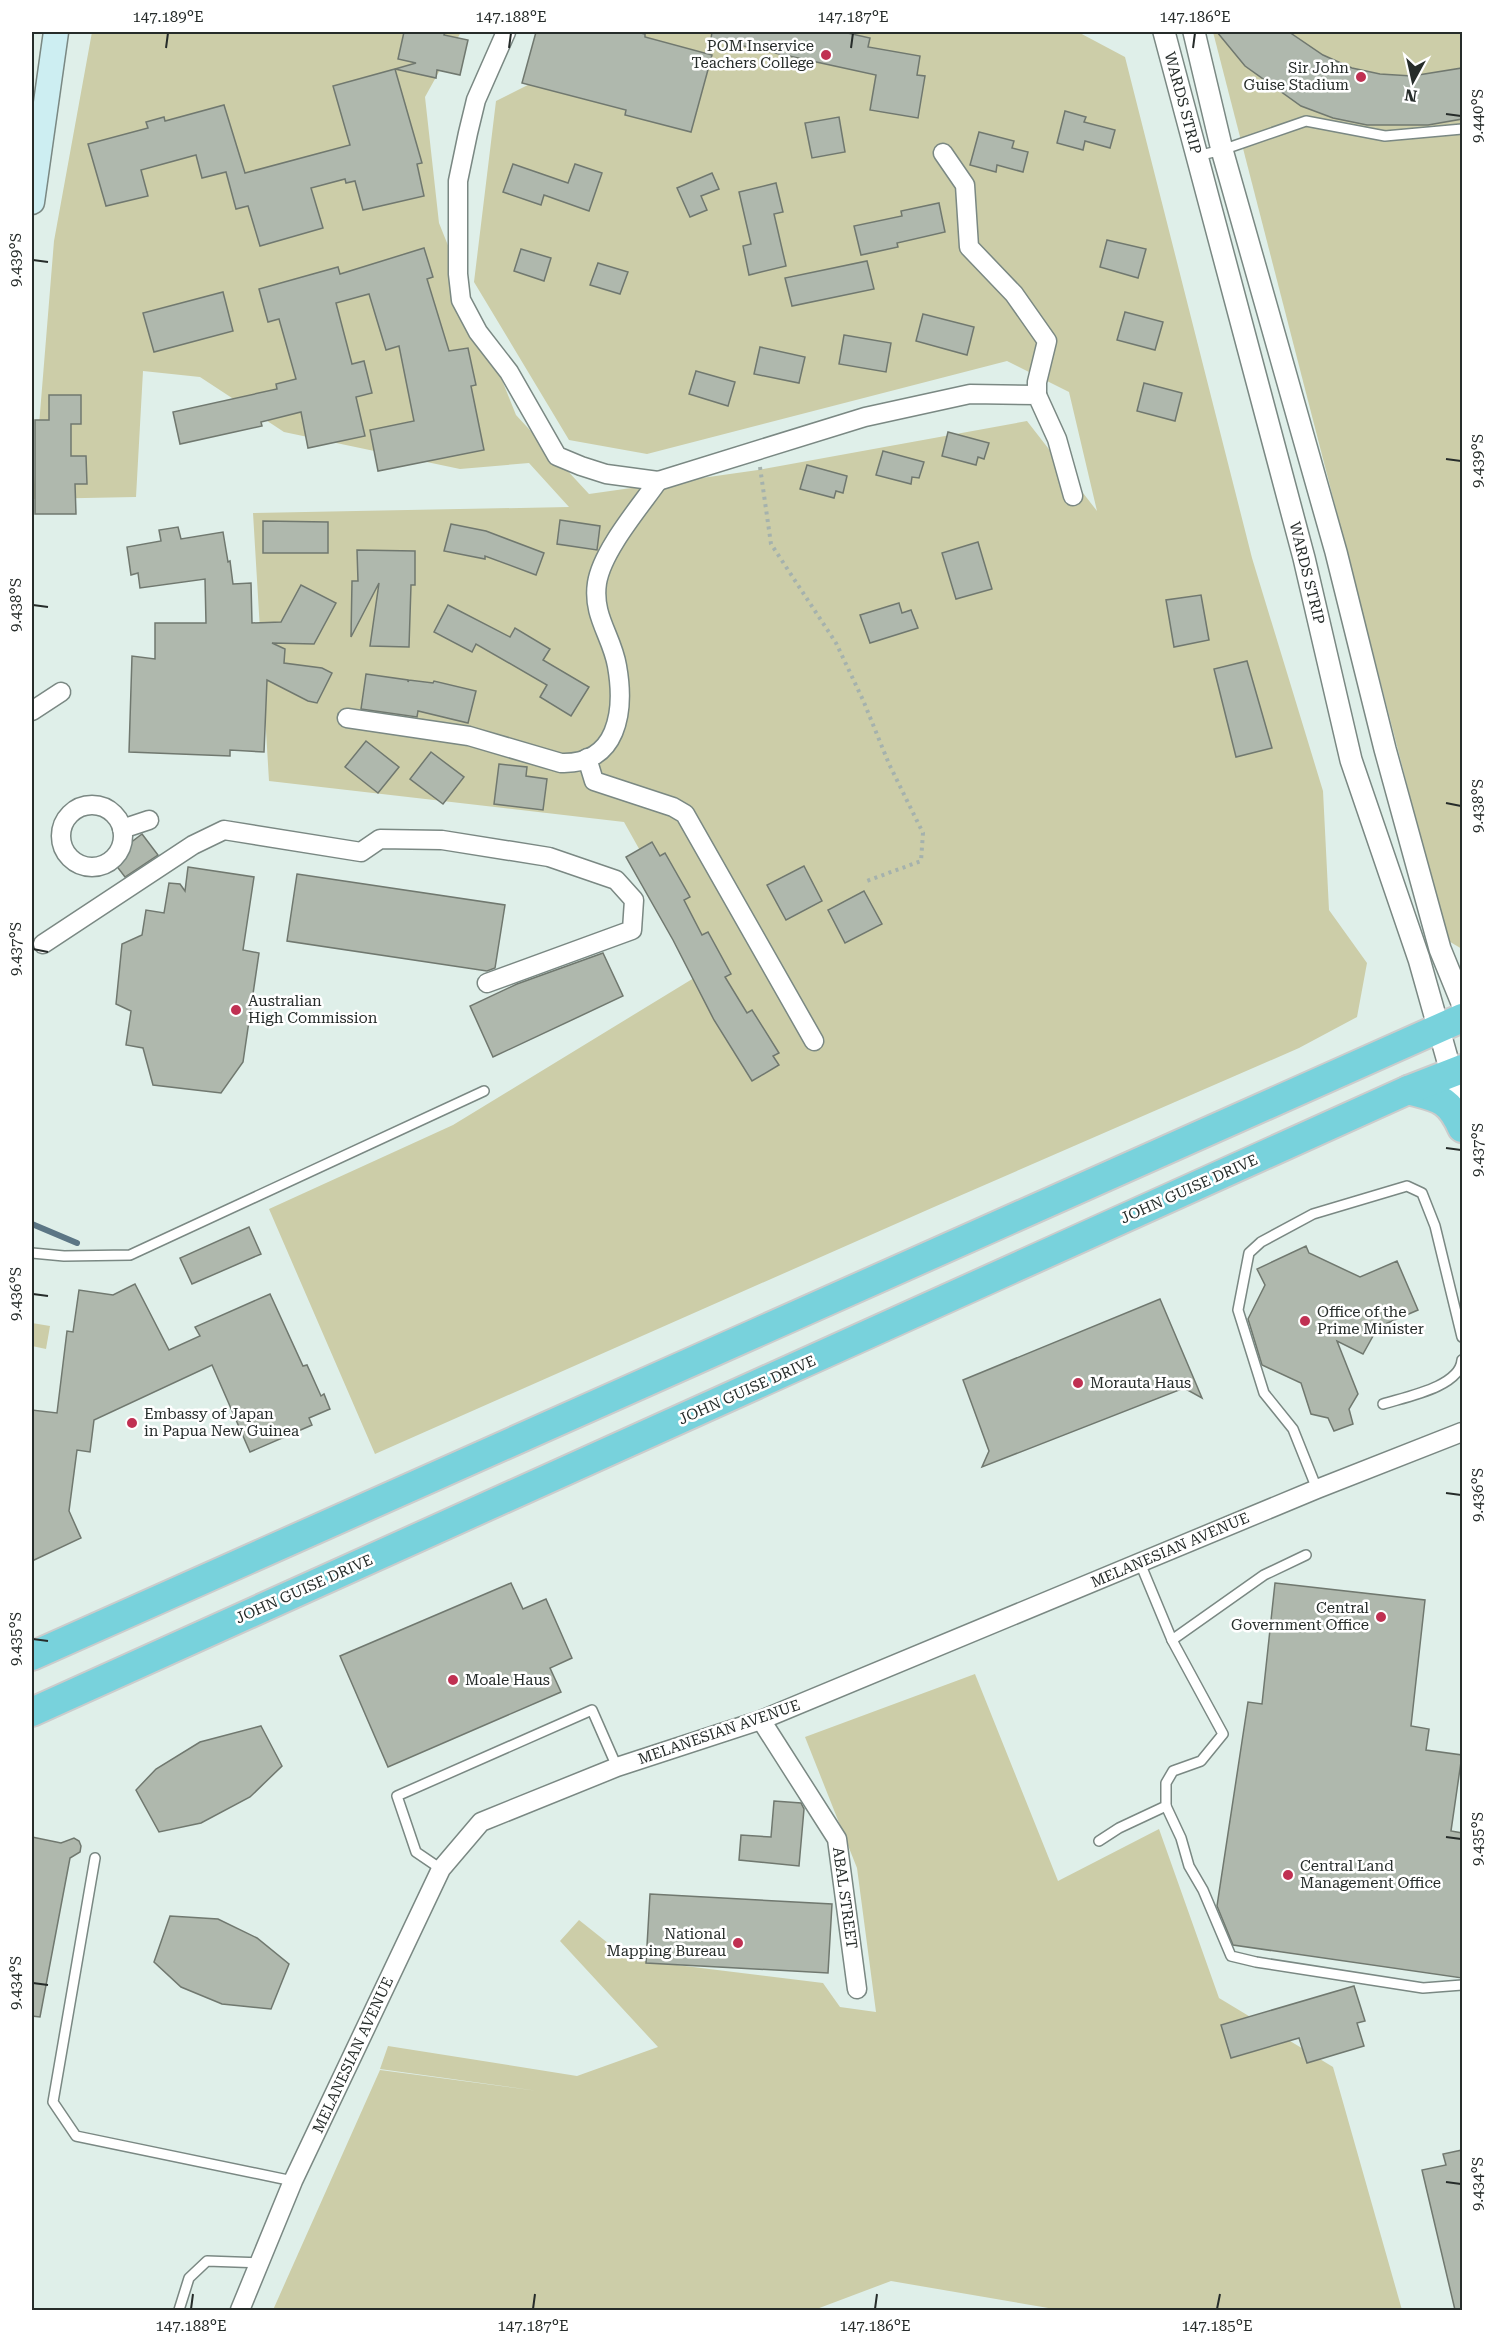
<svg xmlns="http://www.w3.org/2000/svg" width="1494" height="2342" viewBox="0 0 1494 2342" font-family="'Roboto Serif',serif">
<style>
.green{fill:#cccda8}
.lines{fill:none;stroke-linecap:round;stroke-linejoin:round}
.stream{stroke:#5c7685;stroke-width:6}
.building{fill:#afb8ad;stroke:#70786f;stroke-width:1.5}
.service-casing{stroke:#7a8883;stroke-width:12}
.minor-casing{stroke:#7a8883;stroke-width:21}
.tertiary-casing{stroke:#7a8883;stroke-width:24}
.secondary-casing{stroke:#7a8883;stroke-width:27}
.trunk-casing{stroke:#cbcccc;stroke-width:32}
.path{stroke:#a5b2ad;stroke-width:4;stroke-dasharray:3 4.5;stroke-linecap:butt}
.service{stroke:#fff;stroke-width:9}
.minor{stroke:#fff;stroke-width:18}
.tertiary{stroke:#fff;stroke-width:21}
.secondary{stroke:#cdeef2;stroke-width:24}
.trunk{stroke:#78d2dc;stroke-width:28}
.ticks{fill:none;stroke:#262c2a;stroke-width:2}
.poi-dot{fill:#c03052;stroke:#fff;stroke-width:2}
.labels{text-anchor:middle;stroke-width:5;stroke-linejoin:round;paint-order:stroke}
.poi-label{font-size:15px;fill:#262c2a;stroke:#fff;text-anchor:start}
.street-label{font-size:15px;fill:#262c2a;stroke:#fff}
.neatline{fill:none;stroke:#262c2a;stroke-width:2}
.ticks-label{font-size:15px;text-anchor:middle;fill:#262c2a}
</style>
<rect width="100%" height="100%" fill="#dfefe9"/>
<g class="green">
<path d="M92 32H461L425 97 439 223 516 415 589 494 758 470 1027 421 1097 511 1069 392 1007 361 647 454 569 440 474 282 496 101 633 32H1078L1125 57 1252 558 1323 791 1329 910 1367 963 1357 1017 1299 1048 934 1207 375 1454 269 1209 453 1125 707 970 624 822 269 781 253 513 569 507 529 463 460 469 284 432 200 377 143 371 136 497 33 499 54 241Z"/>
<path d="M1213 32H1462V949L1447 940Z"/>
<path d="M32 1323 50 1326 46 1349 32 1346Z"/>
<path d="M975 1674 1058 1881 1159 1829 1219 1998 1333 2067 1402 2310H1060L891 2281 814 2310H273L380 2070 538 2091 380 2069 388 2046 577 2076 658 2047 560 1941 579 1920 628 1959 823 1983 840 2007 876 2012 857 1868 805 1737Z"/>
</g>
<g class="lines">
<path class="stream" d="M32 1224 77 1243"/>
</g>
<g class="building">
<path d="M404 32H445L444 35 468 40 460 75 437 70 436 78 395 69 416 63 398 59Z"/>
<path d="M536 32H636L645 34V37L712 55 691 132 625 115 626 110 522 83Z"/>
<path d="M712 32H843L870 38 868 47 920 56 917 75 925 76 918 118 870 110 876 75 711 39Z"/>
<path d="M1217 32H1289L1323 55 1352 68 1380 74 1412 76 1462 68V119L1428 125H1367L1333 118 1301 106 1245 66Z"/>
<path d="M395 69 422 163 417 164 424 196 363 210 355 181 346 183 345 179 311 188 323 228 260 246 248 206 236 209 226 172 202 178 196 155 141 170 148 196 106 206 88 144 148 128 146 122 164 117 165 121 224 105 245 173 350 145 333 86Z"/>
<path d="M1065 111 1086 117 1084 122 1115 130 1110 148 1085 141 1083 150 1057 143Z"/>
<path d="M839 117 845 152 812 158 805 123Z"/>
<path d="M979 132 1014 141 1012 148 1028 152 1023 172 997 165 996 172 970 165Z"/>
<path d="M513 164 568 183 575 164 602 173 589 211 544 195 541 205 503 192Z"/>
<path d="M712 173 719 189 701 196 707 210 690 217 677 188Z"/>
<path d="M776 183 783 212 774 214 786 266 749 275 743 246 751 244 739 192Z"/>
<path d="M939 203 945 232 897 243 898 247 861 255 854 226 902 216 901 211Z"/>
<path d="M1107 240 1146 249 1138 278 1100 267Z"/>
<path d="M424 248 433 277 427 279 449 351 468 348 476 385 471 386 484 450 378 471 370 430 414 421 399 346 386 350 369 294 336 303 352 364 364 361 372 393 356 397 365 436 308 448 301 412 261 422 262 426 180 444 173 412 277 389 276 384 296 379 279 319 268 322 259 289 338 267 340 274Z"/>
<path d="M521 249 551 258 544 281 514 271Z"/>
<path d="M867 261 874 289 792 306 785 278Z"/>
<path d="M598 263 628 272 620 294 590 285Z"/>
<path d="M223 292 233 331 154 352 143 313Z"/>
<path d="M1125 312 1163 322 1155 350 1117 340Z"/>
<path d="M923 314 974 327 967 355 916 341Z"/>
<path d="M844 335 891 343 886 372 839 364Z"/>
<path d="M760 347 805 357 799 383 754 374Z"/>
<path d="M696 371 735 382 728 406 689 394Z"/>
<path d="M1144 383 1182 393 1175 421 1137 411Z"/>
<path d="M49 395H81V424H71V456H86L87 484H75L76 514H35V420H49Z"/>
<path d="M948 432 989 443 984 459 978 457 976 465 942 456Z"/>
<path d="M883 451 924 462 919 478 912 477 911 484 876 475Z"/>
<path d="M807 465 847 476 843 493 836 491 834 498 800 489Z"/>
<path d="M560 520 600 526 597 550 557 544Z"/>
<path d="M263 521 328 522V553H263Z"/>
<path d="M451 524 486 531 544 553 536 575 485 556V559L444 551Z"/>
<path d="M178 527 181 539 223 532 228 562 230 561 233 584 251 583 252 623 281 622 301 585 336 603 314 644 272 643 285 649 284 663 322 668 332 673 317 703 308 701 267 680 264 752 230 750V756L129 752 132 656 155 659V623H206L205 579 140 588 138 573 131 575 127 547 161 541 159 530Z"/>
<path d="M978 542 992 589 956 599 942 553Z"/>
<path d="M357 550 415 551V585H411L409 647 370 646 379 583 351 637 352 581H358Z"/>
<path d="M1201 595 1209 640 1174 647 1166 600Z"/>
<path d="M899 603 902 613 911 610 918 628 870 643 860 615Z"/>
<path d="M448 605 510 637 515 628 550 649 543 660 589 687 571 716 540 697 547 685 476 644 472 652 434 632Z"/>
<path d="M1247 661 1272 748 1236 757 1214 669Z"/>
<path d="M366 674 408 680V682L409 680 433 683 434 681 476 691 468 723 418 711 417 717 361 709Z"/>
<path d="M366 741 399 767 378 793 345 767Z"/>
<path d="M431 752 464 777 443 804 410 779Z"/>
<path d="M499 764 527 767 526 776 547 779 543 810 494 804Z"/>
<path d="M142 834 158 855 125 877 112 860 127 850 125 847Z"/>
<path d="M652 842 660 856 665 853 690 897 684 900 702 935 708 932 731 974 725 977 747 1013 752 1010 779 1053 773 1056 779 1065 752 1081 714 1020 673 940 626 857Z"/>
<path d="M804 866 822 901 786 920 767 885Z"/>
<path d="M188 867 254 877 243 950 259 953 243 1062 221 1093 153 1085 143 1048 126 1045 131 1011 116 1004 122 944 142 935 146 910 164 913 169 883 180 884 185 891Z"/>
<path d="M297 874 505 905 495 968 487 971 287 941Z"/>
<path d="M864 891 882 924 845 943 828 910Z"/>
<path d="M603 953 623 996 493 1057 470 1006 517 984Z"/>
<path d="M249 1227 261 1254 192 1284 180 1258Z"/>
<path d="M1306 1246 1309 1253 1360 1277 1397 1261 1418 1310 1378 1327 1363 1354 1337 1341 1358 1394 1349 1409 1353 1424 1334 1431 1328 1418 1311 1414 1301 1383 1262 1365 1248 1319 1265 1285 1257 1269Z"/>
<path d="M135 1284 169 1350 200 1336 195 1327 270 1294 303 1366 307 1365 321 1396 324 1394 330 1409 309 1418 312 1425 250 1452 212 1365 94 1420 90 1452 77 1450 69 1511 81 1538 32 1561V1410L57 1413 67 1331 73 1332 79 1290 113 1295Z"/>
<path d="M1160 1299 1202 1398 1184 1388 982 1467 989 1451 963 1380Z"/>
<path d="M511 1583 523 1609 546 1599 572 1658 550 1668 561 1692 388 1767 340 1656Z"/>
<path d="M1275 1583 1425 1600 1411 1726 1429 1729 1426 1750 1462 1755 1451 1831 1462 1833V1978L1233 1945 1217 1906 1248 1702 1262 1704Z"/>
<path d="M261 1726 282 1766 250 1797 201 1823 159 1832 136 1790 156 1769 200 1742Z"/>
<path d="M774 1801 801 1803 804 1809 799 1866 739 1860 741 1835 771 1837Z"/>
<path d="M32 1837 61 1843 74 1838 79 1841 81 1846 80 1852 70 1858 40 2017 32 2016Z"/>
<path d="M650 1894 832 1904 828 1973 646 1963Z"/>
<path d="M170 1916 218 1919 257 1938 289 1964 271 2009 222 2004 181 1987 154 1962Z"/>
<path d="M1354 1986 1365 2021 1357 2023 1364 2046 1307 2063 1299 2038 1231 2058 1221 2025Z"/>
<path d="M1462 2150V2310H1455L1422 2170 1446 2165 1443 2154Z"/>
</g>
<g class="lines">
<defs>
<g id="service">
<path d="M1197 156 1222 150 1306 121 1385 136 1462 129"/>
<path d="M32 1253 64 1256 130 1255 484 1091"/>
<path d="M1383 1404C1405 1397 1460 1387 1462 1360"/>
<path d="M1317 1489 1293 1429 1264 1393 1238 1310 1249 1253 1261 1242 1313 1214 1407 1186 1422 1193 1435 1226 1462 1337"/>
<path d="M1140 1563 1172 1640"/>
<path d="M1166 1806 1181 1838 1189 1866 1203 1890 1231 1956 1256 1962 1423 1988 1462 1985"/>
<path d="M1099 1841 1119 1828 1166 1806V1783L1173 1771 1201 1761 1223 1734 1172 1640 1264 1575 1306 1555"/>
<path d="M95 1858 53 2102 76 2136 293 2181"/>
<path d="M441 1869 416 1852 397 1796 592 1710 617 1767"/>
<path d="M179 2310 189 2278 207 2261 260 2263"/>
</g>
<g id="minor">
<path d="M506 32 476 100 468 133 458 181V274L461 300 478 332 509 372 557 456 581 466 606 474 658 481 865 417 970 394 1037 395 1057 439 1073 496"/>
<path d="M943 153 965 185 969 247 1014 294 1047 341 1037 382V395"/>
<path d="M32 711 61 692"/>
<path d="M347 718 469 736 561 763C618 765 625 711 617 666 612 636 592 616 597 583 602 551 639 508 658 481"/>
<path d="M587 758 594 781 673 807 685 814 814 1041"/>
<circle cx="92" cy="836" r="31"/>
<path d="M122 829 149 820"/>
<path d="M43 944 193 845 224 830 361 852 380 839 442 840 549 857 616 880 634 900 632 930 487 983"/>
<path d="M761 1720 837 1839 857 1989"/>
<path d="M240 2310 293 2181 441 1869 481 1822 617 1767 761 1720 1317 1489 1462 1432"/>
</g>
<g id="tertiary">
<path d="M1164 32 1304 558 1351 760 1419 959 1462 1111"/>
<path d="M1194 32 1222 150 1336 552 1385 749 1440 949 1462 1003"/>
</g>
<path id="secondary" d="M32 202 56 32"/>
<g id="trunk">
<path d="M1408 1090C1438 1098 1449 1098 1462 1128"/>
<path d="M32 1656 1462 1018"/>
<path d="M32 1712 1408 1090 1462 1069"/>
</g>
</defs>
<use href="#service" class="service-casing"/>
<use href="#minor" class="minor-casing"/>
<use href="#tertiary" class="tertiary-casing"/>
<use href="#secondary" class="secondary-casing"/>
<use href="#trunk" class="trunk-casing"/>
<path class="path" d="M760 467 771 544 836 643 863 700 889 764 923 833 921 861 864 882"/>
<use href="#service" class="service"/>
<use href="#minor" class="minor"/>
<use href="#tertiary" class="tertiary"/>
<use href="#secondary" class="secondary"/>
<use href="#trunk" class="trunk"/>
</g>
<path class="ticks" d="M166 48 168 33M509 48 511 33M851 48 853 33M1193 48 1195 33M1446 114 1461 116M33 260 48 262M1446 459 1461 461M33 605 48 607M1446 803 1461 806M33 949 48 952M1446 1148 1461 1150M33 1294 48 1296M1446 1493 1461 1495M33 1639 48 1641M1446 1837 1461 1839M33 1983 48 1985M1446 2182 1461 2184M191 2309 193 2294M533 2309 535 2294M875 2309 877 2294M1217 2309 1220 2294"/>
<g class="poi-dot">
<circle cx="826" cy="55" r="6"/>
<circle cx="1361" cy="77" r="6"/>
<circle cx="236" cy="1010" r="6"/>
<circle cx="1305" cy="1321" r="6"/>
<circle cx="1078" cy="1383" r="6"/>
<circle cx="132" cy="1423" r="6"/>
<circle cx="1381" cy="1617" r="6"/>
<circle cx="453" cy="1680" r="6"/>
<circle cx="1288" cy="1875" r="6"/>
<circle cx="738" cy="1943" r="6"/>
</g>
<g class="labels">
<g class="poi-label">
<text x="814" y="51" text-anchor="end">POM Inservice<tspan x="814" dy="17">Teachers College</tspan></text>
<text x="1349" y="73" text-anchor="end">Sir John<tspan x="1349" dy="17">Guise Stadium</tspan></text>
<text x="248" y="1006">Australian<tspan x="248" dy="17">High Commission</tspan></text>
<text x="1317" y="1317">Office of the<tspan x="1317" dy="17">Prime Minister</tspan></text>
<text x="1090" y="1388">Morauta Haus</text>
<text x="144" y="1419">Embassy of Japan<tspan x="144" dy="17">in Papua New Guinea</tspan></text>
<text x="1369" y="1613" text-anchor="end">Central<tspan x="1369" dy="17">Government Office</tspan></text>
<text x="465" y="1685">Moale Haus</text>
<text x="1300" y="1871">Central Land<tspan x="1300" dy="17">Management Office</tspan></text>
<text x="726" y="1939" text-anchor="end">National<tspan x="726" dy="17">Mapping Bureau</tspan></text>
</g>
<g class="street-label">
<text transform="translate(1183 103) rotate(75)" y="5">WARDS STRIP</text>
<text transform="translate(1307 573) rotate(76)" y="5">WARDS STRIP</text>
<text transform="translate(1189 1189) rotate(-24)" y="5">JOHN GUISE DRIVE</text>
<text transform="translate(747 1390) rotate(-24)" y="5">JOHN GUISE DRIVE</text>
<text transform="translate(1170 1550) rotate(-23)" y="5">MELANESIAN AVENUE</text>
<text transform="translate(304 1589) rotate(-24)" y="5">JOHN GUISE DRIVE</text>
<text transform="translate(719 1732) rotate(-19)" y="5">MELANESIAN AVENUE</text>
<text transform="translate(845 1898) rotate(82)" y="5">ABAL STREET</text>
<text transform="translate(353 2055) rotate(-65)" y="5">MELANESIAN AVENUE</text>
</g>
</g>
<rect width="1494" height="2342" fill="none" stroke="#ffffff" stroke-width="66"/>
<g transform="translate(1413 81) rotate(188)" stroke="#ffffff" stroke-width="4.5" paint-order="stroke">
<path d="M0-4.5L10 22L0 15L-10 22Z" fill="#262c2a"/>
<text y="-9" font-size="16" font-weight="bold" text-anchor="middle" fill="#262c2a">N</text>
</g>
<rect x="33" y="33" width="1428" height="2276" class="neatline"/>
<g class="ticks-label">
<text x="168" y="22">147.189°E</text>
<text x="511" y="22">147.188°E</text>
<text x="853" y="22">147.187°E</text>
<text x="1195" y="22">147.186°E</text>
<text transform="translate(1478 116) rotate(-90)" y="5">9.440°S</text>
<text transform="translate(16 260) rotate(-90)" y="5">9.439°S</text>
<text transform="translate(1478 461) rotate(-90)" y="5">9.439°S</text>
<text transform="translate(16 605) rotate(-90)" y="5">9.438°S</text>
<text transform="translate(1478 806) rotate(-90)" y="5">9.438°S</text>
<text transform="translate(16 949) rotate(-90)" y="5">9.437°S</text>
<text transform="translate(1478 1150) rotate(-90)" y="5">9.437°S</text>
<text transform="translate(16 1294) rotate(-90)" y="5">9.436°S</text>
<text transform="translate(1478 1495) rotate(-90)" y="5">9.436°S</text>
<text transform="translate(16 1639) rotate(-90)" y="5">9.435°S</text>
<text transform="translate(1478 1839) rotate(-90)" y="5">9.435°S</text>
<text transform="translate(16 1983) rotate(-90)" y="5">9.434°S</text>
<text transform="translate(1478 2184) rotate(-90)" y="5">9.434°S</text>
<text x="191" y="2331">147.188°E</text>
<text x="533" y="2331">147.187°E</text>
<text x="875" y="2331">147.186°E</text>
<text x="1217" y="2331">147.185°E</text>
</g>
</svg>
